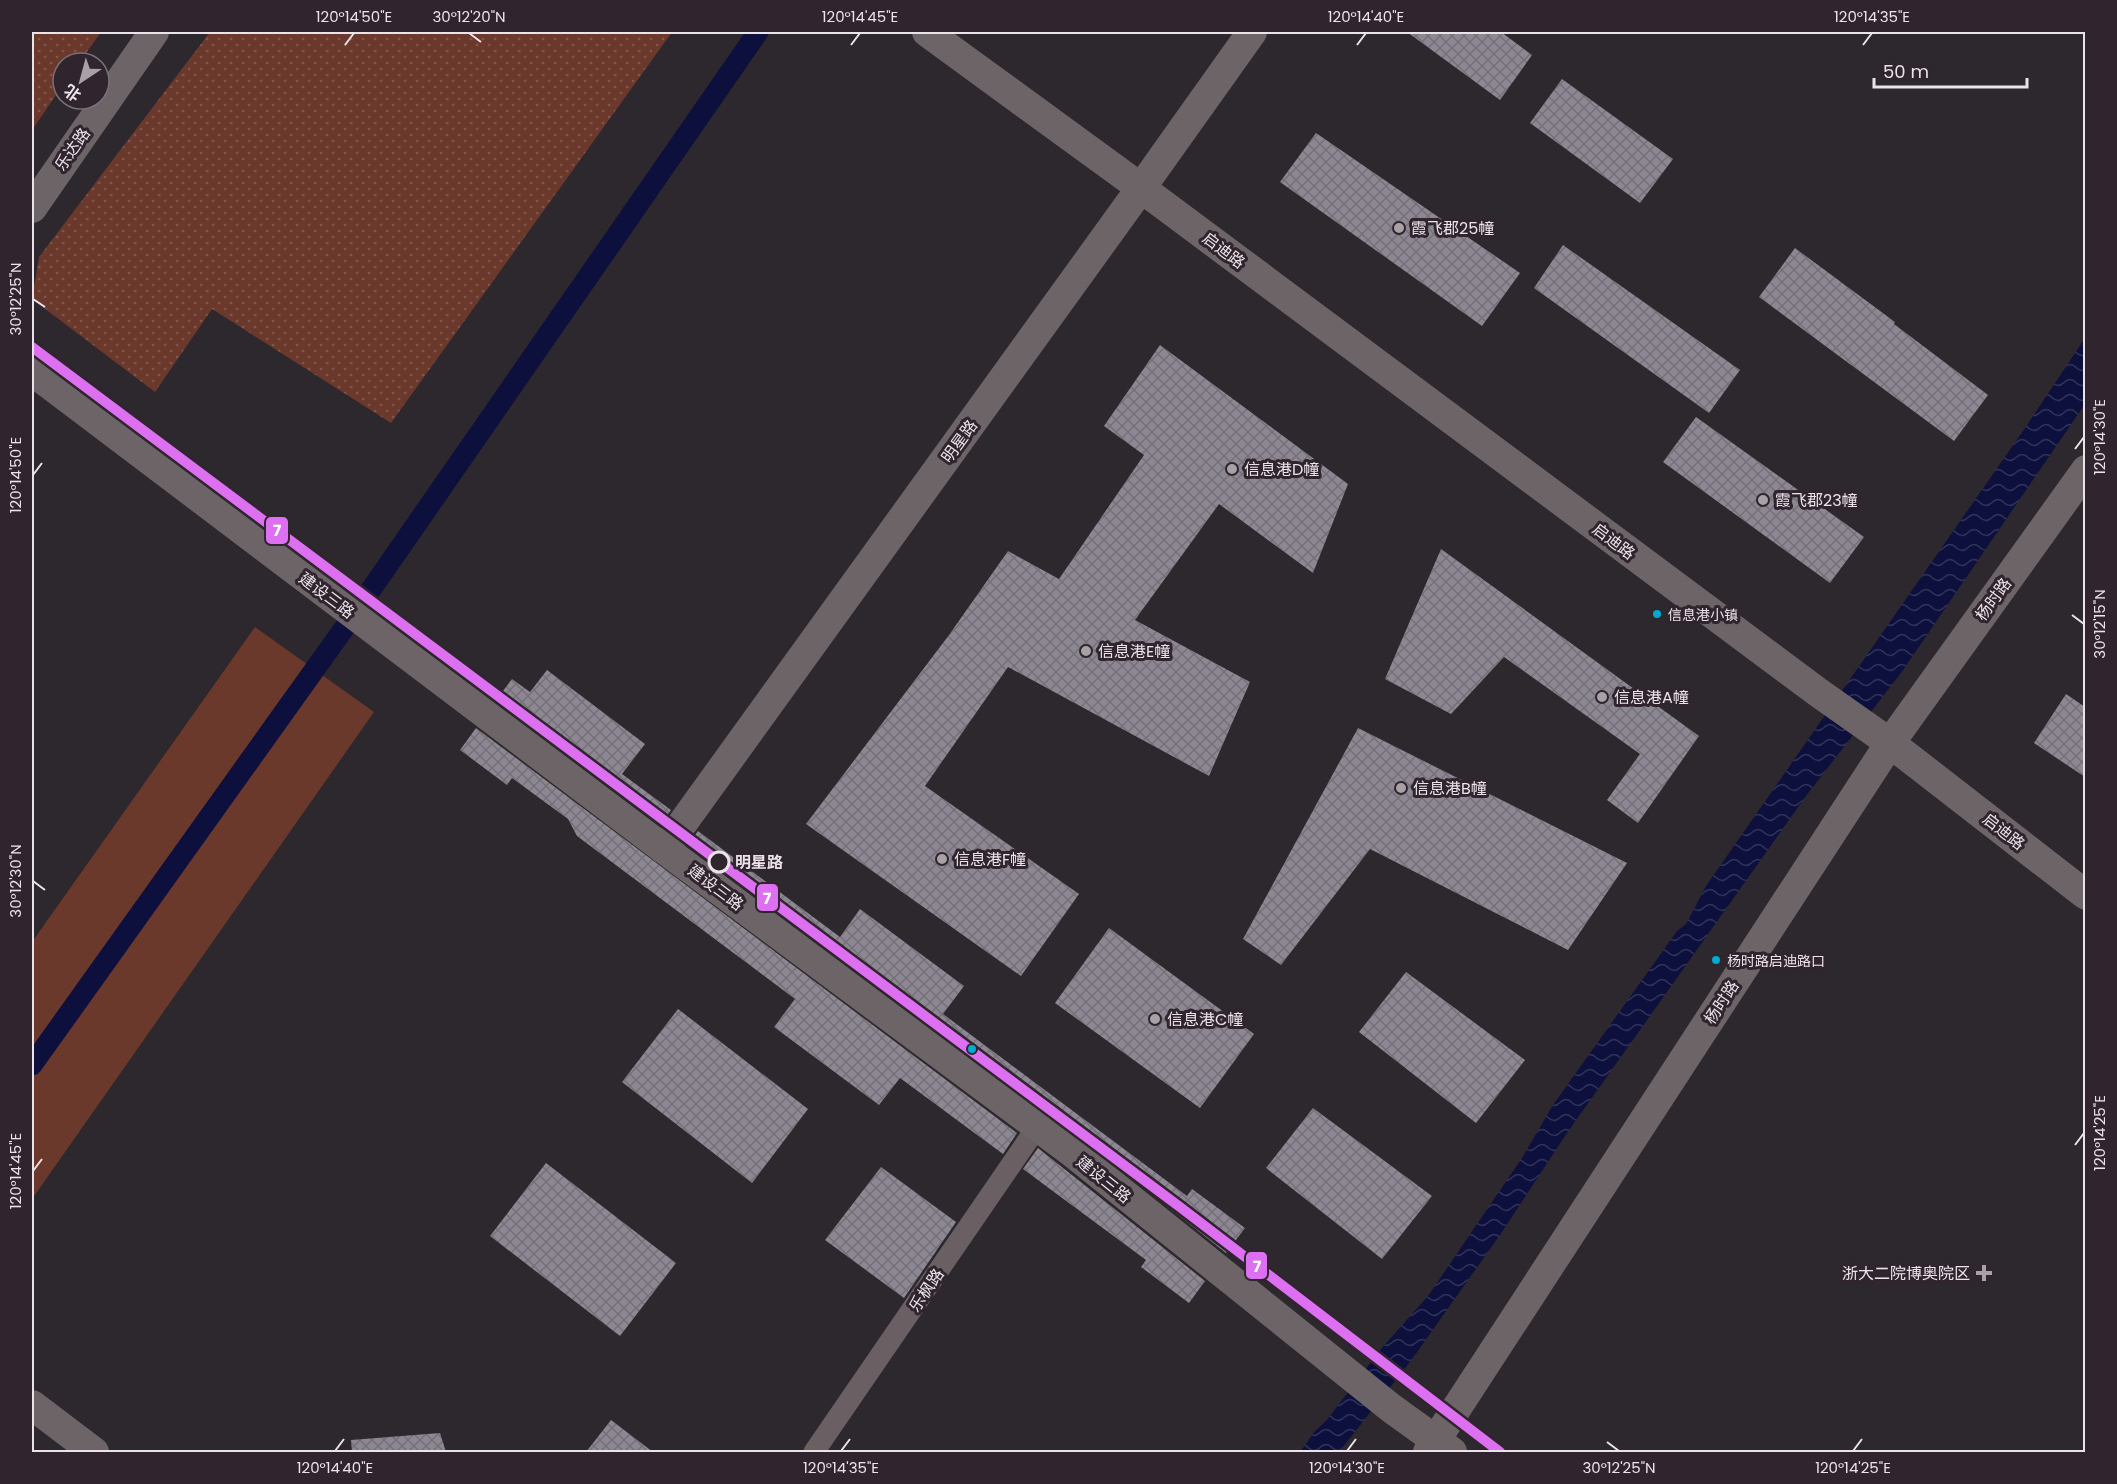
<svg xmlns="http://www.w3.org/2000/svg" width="2117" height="1484" viewBox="0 0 2117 1484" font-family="Poppins,'Noto Sans SC',sans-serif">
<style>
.grass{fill:url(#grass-dots)}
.park{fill:#6b382c}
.water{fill:url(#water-waves)}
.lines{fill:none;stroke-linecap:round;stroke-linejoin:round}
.canal{stroke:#0d103d;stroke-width:21}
.building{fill:url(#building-cross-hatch)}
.street{stroke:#6a6064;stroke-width:21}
.secondary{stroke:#6d6467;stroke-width:30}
.metro-1-casing{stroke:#30252e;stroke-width:15}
.metro-1{stroke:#dc70f0;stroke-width:10}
.ticks{fill:none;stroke:#eae3e9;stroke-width:2}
.poi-dot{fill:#a8a2a7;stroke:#30252e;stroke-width:2}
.bus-dot{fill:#00a9ce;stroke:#30252e;stroke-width:2}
.stop-dot{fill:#30252e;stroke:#eae3e9;stroke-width:3}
.labels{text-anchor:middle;stroke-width:6;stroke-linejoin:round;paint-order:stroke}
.bus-label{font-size:14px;fill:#eae3e9;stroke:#30252e;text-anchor:start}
.street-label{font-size:16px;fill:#eae3e9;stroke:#30252e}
.poi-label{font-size:16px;fill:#eae3e9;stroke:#30252e;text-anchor:start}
.stop-label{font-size:16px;font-weight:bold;fill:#eae3e9;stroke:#30252e;text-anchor:start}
.line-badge{stroke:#30252e;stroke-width:2}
.badge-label{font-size:16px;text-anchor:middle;font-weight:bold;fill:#fff}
.neatline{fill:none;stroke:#eae3e9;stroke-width:2}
.ticks-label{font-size:15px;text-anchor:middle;fill:#eae3e9}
</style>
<defs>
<pattern id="grass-dots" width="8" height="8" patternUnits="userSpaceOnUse" patternTransform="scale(1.5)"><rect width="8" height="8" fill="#6b382c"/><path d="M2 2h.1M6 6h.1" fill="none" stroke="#80554b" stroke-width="1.8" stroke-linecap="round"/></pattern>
<pattern id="water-waves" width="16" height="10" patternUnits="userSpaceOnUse" patternTransform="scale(1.5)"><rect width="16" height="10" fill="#0d103d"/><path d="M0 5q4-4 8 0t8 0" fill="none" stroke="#303359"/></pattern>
<pattern id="building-cross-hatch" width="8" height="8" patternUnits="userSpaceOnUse" patternTransform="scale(1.5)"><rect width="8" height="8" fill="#8d8793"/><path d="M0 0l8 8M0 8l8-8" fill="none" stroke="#747078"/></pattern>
</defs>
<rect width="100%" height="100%" fill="#2d282d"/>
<g class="grass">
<path d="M32 32H101L79 63H63V85L32 130Z"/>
<path d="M210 32H672L391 423 212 309 155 392 32 299 39 257Z"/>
</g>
<path class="park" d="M255 627 374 712 32 1199V942Z"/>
<path class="water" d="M2085 338V404L1901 673 1806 796 1567 1133 1500 1235 1410 1362 1339 1452H1300L1315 1431 1326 1421 1381 1349 1428 1296 1522 1158 1553 1105 1677 931 1686 924 1706 886 2025 428Z"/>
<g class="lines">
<path class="canal" d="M32 1065 345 627 758 32"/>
</g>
<g class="building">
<path d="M1407 32H1501L1532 55 1500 100Z"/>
<path d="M1562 79 1673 159 1640 203 1530 123Z"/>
<path d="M1316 133 1520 273 1482 326 1280 182Z"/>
<path d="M1563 245 1740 370 1709 413 1534 288Z"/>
<path d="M1795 248 1895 322 1894 324 1988 395 1954 441 1759 297Z"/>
<path d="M1160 345 1348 484 1313 573 1219 504 1135 620 1250 682 1209 776 1008 667 925 786 1079 894 1021 976 806 824 949 635 1008 551 1059 579 1144 455 1104 426Z"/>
<path d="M1696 417 1864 537 1830 583 1663 462Z"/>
<path d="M1441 549 1699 736 1638 823 1607 800 1640 754 1504 657 1451 714 1385 679Z"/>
<path d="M547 670 645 744 622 774 671 810 660 825 496 700 512 679 530 692Z"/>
<path d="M2066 694 2085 707V777L2034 743Z"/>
<path d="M476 728 1017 1133 1003 1154 900 1078 879 1105 774 1027 795 999 577 836 568 819 512 778 507 785 460 750Z"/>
<path d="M1358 728 1627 863 1568 950 1370 849 1281 965 1243 939Z"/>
<path d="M698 831 840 937 860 909 964 986 943 1014 1187 1196 1192 1189 1245 1228 1226 1253 1083 1139 688 845Z"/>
<path d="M1109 928 1254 1034 1200 1108 1055 1003Z"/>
<path d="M1406 972 1525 1060 1476 1123 1359 1032Z"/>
<path d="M678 1009 808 1109 752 1183 622 1082Z"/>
<path d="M1313 1108 1432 1196 1382 1259 1266 1168Z"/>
<path d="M1038 1148 1205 1281 1189 1303 1141 1267 1146 1260 1023 1169Z"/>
<path d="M546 1163 676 1263 620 1336 490 1236Z"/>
<path d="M881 1167 956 1222 904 1298 825 1240Z"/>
<path d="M611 1420 653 1452H586Z"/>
<path d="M440 1433 446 1452H352L351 1440Z"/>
</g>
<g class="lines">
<path class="street" d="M814 1452 1037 1127"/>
<g class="secondary">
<path d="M927 32 1141 188 1819 693 1890 743 2086 895"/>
<path d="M32 208 154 32"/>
<path d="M32 371 664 849 1073 1153 1391 1408 1452 1452"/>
<path d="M664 849 1141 188 1252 32"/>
<path d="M32 1405 94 1452"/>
<path d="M1428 1452 1890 743 2086 470"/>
</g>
<defs>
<path id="metro-1" d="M32 347 1180 1207 1500 1452"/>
</defs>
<use href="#metro-1" class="metro-1-casing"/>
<use href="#metro-1" class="metro-1"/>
</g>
<path class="ticks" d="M469 33 481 42M345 45 354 33M851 45 860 33M1357 45 1366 33M1863 45 1872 33M33 299 45 307M2075 449 2084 437M33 475 42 463M2072 615 2084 624M33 881 45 890M2075 1145 2084 1133M33 1171 42 1159M1607 1442 1619 1451M335 1451 344 1439M841 1451 850 1439M1347 1451 1356 1439M1853 1451 1862 1439"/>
<g class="poi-dot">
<circle cx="1399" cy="228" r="6"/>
<circle cx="1232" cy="469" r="6"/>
<circle cx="1763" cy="500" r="6"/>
<circle cx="1086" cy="651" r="6"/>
<circle cx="1602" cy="697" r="6"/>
<circle cx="1401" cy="788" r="6"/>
<circle cx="942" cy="859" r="6"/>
<circle cx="1155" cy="1019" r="6"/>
<path d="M1981 1264h6v6h6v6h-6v6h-6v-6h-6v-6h6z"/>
</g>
<g class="bus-dot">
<circle cx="1657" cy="614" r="5"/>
<circle cx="1716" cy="960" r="5"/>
<circle cx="972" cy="1049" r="5"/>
</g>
<circle class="stop-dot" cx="719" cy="862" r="10"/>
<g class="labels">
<g class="bus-label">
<text x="1668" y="620">信息港小镇</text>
<text x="1727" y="966">杨时路启迪路口</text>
</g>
<g class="street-label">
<text transform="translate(72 149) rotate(-55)" y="6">乐达路</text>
<text transform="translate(1224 250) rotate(37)" y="6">启迪路</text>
<text transform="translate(959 441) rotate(-54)" y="6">明星路</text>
<text transform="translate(1614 541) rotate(37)" y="6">启迪路</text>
<text transform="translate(327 595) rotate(37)" y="6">建设三路</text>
<text transform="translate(1993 599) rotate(-54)" y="6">杨时路</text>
<text transform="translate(2004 831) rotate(38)" y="6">启迪路</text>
<text transform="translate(716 887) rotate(37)" y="6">建设三路</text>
<text transform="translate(1721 1002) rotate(-57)" y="6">杨时路</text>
<text transform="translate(1104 1179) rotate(39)" y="6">建设三路</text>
<text transform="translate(926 1290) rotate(-56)" y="6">乐枫路</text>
</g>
<g class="poi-label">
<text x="1411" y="234">霞飞郡25幢</text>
<text x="1244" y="475">信息港D幢</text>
<text x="1775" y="506">霞飞郡23幢</text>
<text x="1098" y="657">信息港E幢</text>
<text x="1614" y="703">信息港A幢</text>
<text x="1413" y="794">信息港B幢</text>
<text x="954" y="865">信息港F幢</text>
<text x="1167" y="1025">信息港C幢</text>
<text x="1970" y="1279" text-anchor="end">浙大二院博奥院区</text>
</g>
<g class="stop-label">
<text x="735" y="868">明星路</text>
</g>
</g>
<g class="line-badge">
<rect x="265" y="516" width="24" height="29" rx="6" fill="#dc70f0"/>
<rect x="756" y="883" width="23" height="29" rx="6" fill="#dc70f0"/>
<rect x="1245" y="1251" width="23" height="29" rx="6" fill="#dc70f0"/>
</g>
<g class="badge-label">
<text x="277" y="536">7</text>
<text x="767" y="904">7</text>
<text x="1257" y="1272">7</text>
</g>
<rect width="2117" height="1484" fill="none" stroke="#30252e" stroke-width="66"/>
<g transform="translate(81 81) rotate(216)"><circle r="28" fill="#30252e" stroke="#7a7179" stroke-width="1.5"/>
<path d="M0-4.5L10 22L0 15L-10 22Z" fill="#a8a2a7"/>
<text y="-9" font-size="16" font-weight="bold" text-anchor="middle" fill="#eae3e9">北</text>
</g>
<path d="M1874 78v9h153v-9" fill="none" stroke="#eae3e9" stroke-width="3"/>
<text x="1883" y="78" font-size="18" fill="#eae3e9" stroke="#30252e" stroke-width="4.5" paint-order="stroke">50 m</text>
<rect x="33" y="33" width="2051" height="1418" class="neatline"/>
<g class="ticks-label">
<text x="354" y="22">120°14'50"E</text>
<text x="469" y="22">30°12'20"N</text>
<text x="860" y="22">120°14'45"E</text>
<text x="1366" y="22">120°14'40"E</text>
<text x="1872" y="22">120°14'35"E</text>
<text transform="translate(16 299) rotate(-90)" y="5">30°12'25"N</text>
<text transform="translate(2100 437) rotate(-90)" y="5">120°14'30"E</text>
<text transform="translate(16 475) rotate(-90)" y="5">120°14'50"E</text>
<text transform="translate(2100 624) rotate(-90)" y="5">30°12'15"N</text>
<text transform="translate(16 881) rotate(-90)" y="5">30°12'30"N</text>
<text transform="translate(2100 1133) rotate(-90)" y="5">120°14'25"E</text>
<text transform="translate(16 1171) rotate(-90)" y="5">120°14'45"E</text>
<text x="335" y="1473">120°14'40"E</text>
<text x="841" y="1473">120°14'35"E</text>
<text x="1347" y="1473">120°14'30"E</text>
<text x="1619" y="1473">30°12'25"N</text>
<text x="1853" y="1473">120°14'25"E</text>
</g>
</svg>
